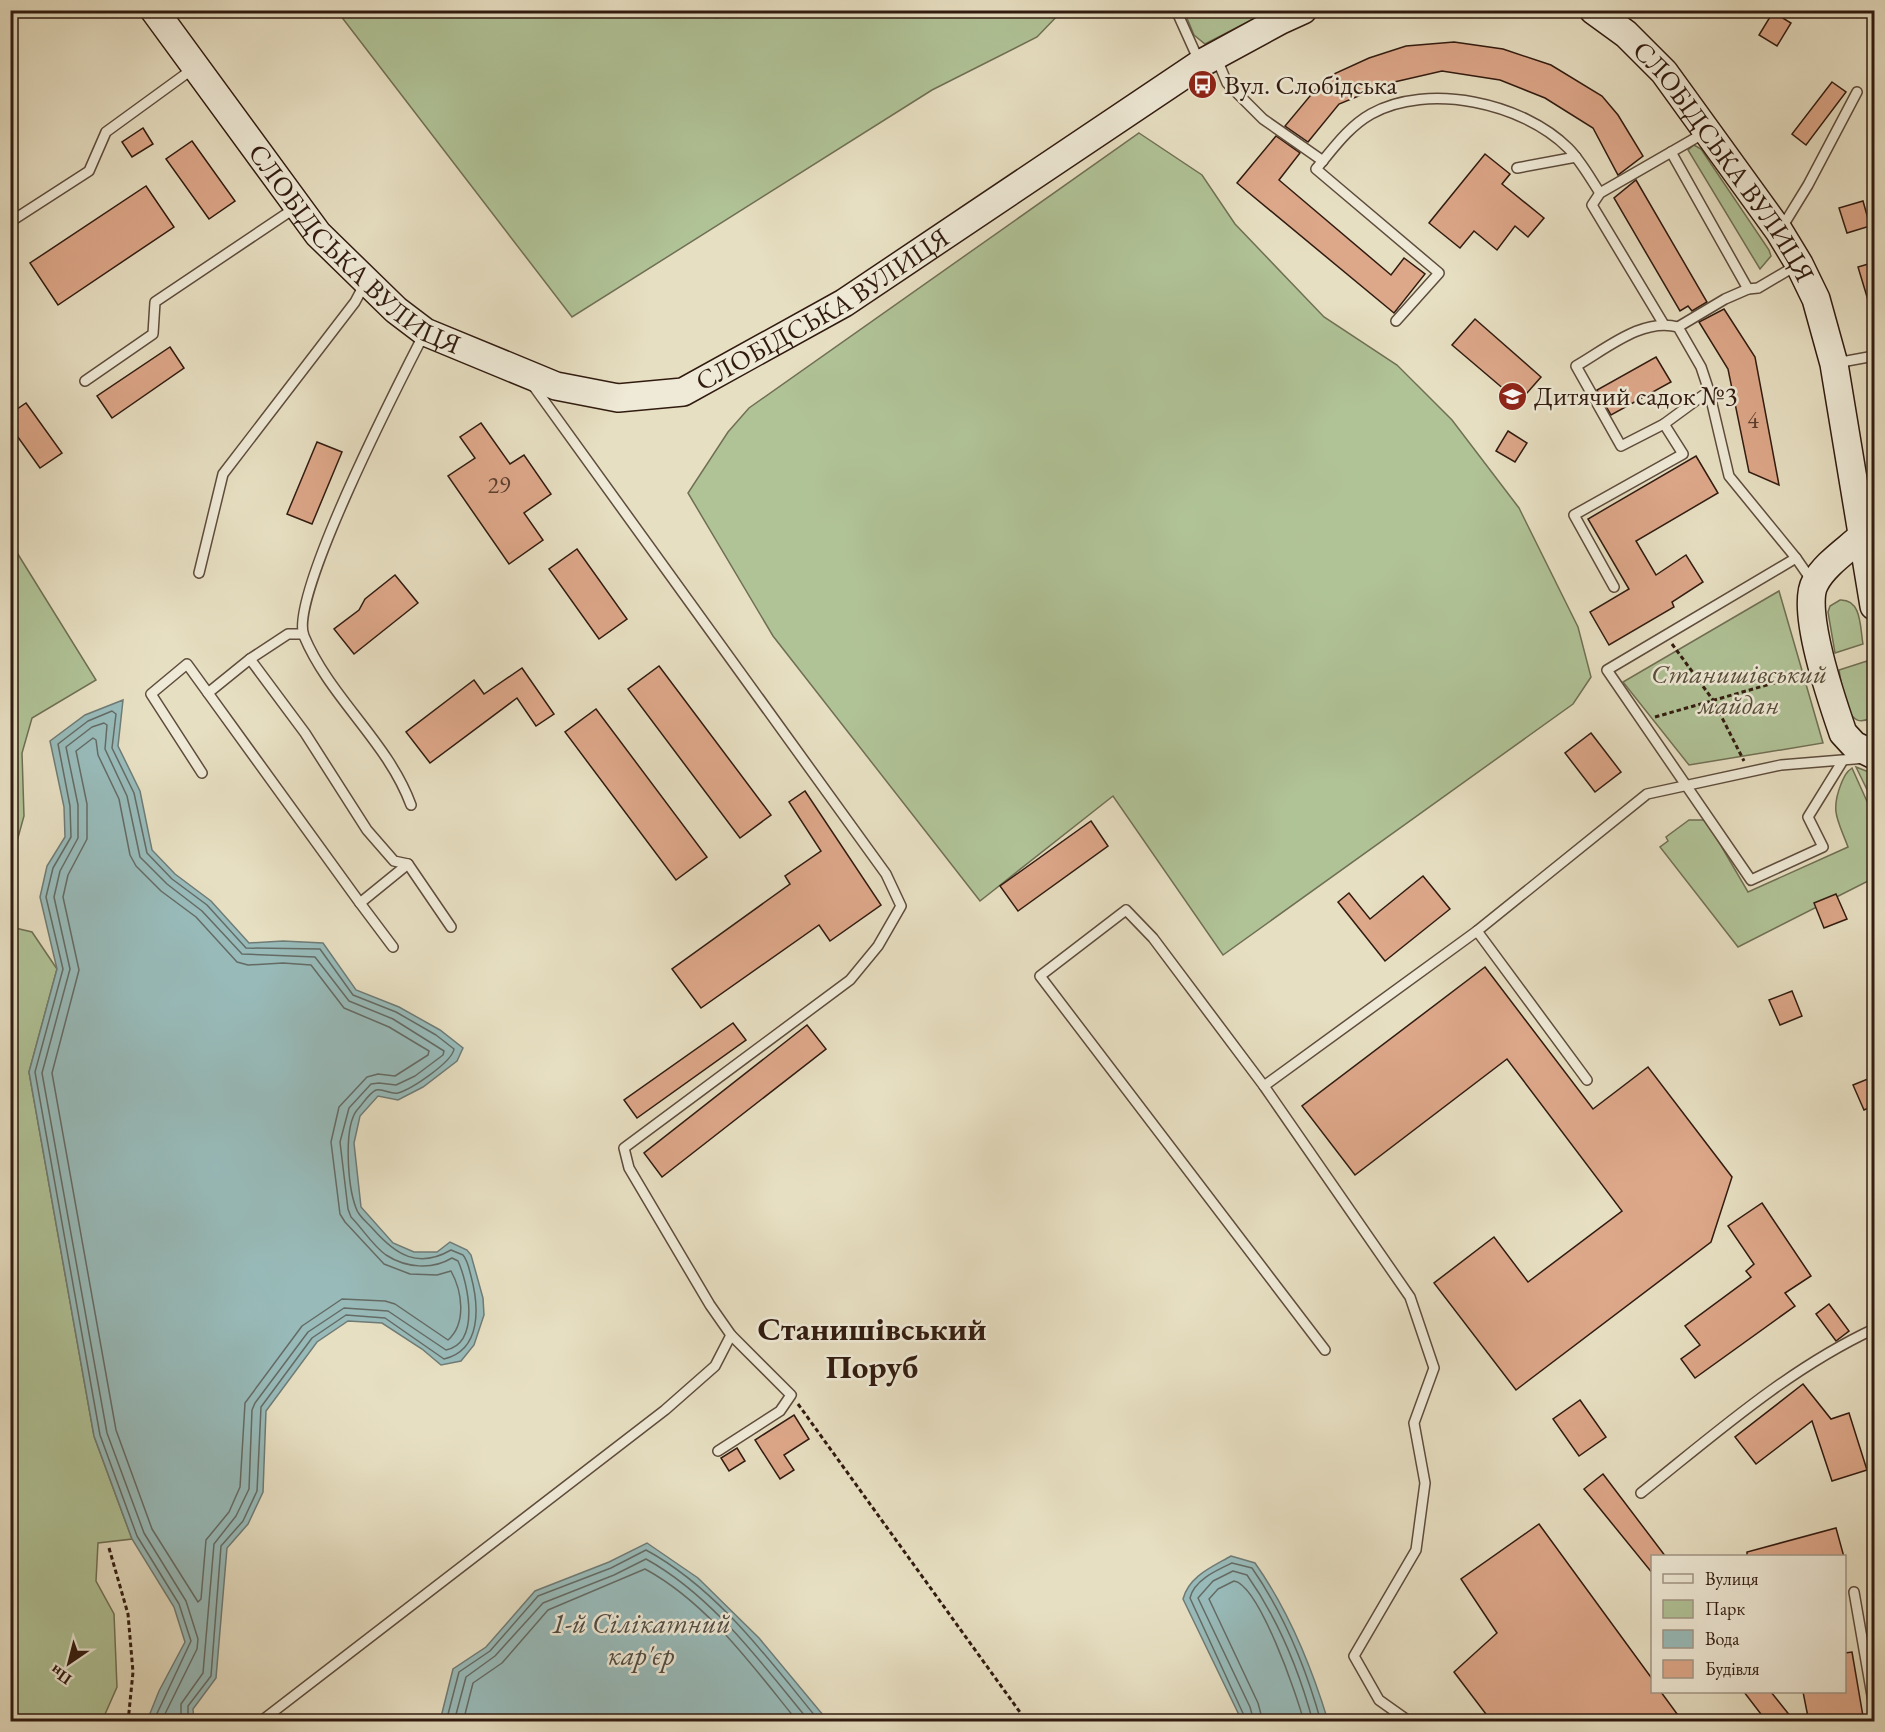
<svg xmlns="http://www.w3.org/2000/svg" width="1885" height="1732" viewBox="0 0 1885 1732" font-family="'EB Garamond',serif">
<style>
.green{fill:#b0c397;stroke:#706f54;stroke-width:1.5}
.water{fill:#98bbba;stroke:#6f7b76;stroke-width:1.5}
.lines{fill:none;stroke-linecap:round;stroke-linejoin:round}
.shore{stroke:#646b65;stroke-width:1.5}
.stream{stroke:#6f7b76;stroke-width:5}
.building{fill:#dda789;stroke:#311b10;stroke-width:1.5}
.lane-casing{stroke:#5e4c3c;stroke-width:12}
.secondary-casing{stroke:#311b10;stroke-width:30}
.path{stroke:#311b10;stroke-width:3;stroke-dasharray:4.5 3;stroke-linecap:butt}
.lane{stroke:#efead7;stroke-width:9}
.secondary{stroke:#efead7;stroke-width:27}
.labels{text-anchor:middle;stroke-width:5;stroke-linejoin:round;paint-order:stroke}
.number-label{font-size:24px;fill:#5c3e2e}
.poi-label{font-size:27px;fill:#311b10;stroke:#efead7;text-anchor:start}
.street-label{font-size:27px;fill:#311b10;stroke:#efead7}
.park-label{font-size:27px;font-style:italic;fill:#574d38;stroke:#efead7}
.water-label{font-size:28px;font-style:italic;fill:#504b43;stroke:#efead7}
.district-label{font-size:33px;font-weight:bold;fill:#311b10;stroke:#efead7}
</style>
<rect width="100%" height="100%" fill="#e7dfc2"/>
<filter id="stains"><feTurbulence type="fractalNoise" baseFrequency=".00333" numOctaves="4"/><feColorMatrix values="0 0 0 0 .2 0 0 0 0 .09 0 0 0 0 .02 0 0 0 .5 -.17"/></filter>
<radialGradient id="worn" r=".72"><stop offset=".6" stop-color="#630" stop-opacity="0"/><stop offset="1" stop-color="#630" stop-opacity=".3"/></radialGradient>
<g class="green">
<path d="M337 11H1062L1037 37 932 90 572 317Z"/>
<path d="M1184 11H1269L1205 44 1194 35Z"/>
<path d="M1139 133 1202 175 1235 224 1324 317 1397 365 1452 420 1519 508 1578 627 1591 677 1573 704 1223 955 1113 796 980 901 773 636 688 493 728 432 749 408Z"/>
<path d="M1694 145 1701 149 1769 250 1771 256 1760 269 1688 150Z"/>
<path d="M11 543 96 680 32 718 22 753 24 816 11 863Z"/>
<path d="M1779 591 1823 743 1689 765 1623 682Z"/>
<path d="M1840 600C1862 599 1860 628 1863 644L1835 653 1828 612 1830 606Z"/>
<path d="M1867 661 1874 707 1870 718C1846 733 1842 685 1839 670Z"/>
<path d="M1856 767 1874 774V804Z"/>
<path d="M1852 768 1874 817V878L1738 947 1660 847 1668 841 1666 837 1689 820H1706L1748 892 1848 847C1838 820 1830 812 1841 784 1844 777 1846 772 1852 768Z"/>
<path d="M11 927 32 932 57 969 29 1072 94 1436 132 1539 98 1543 96 1581 114 1614 117 1687 102 1721 11 1722Z"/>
</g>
<g class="water">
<path d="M123 700 118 746 140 791 152 850 175 874 211 901 249 943 283 941 323 943 356 990 399 1007 440 1030 463 1048 457 1061 423 1087 398 1100 378 1096 360 1116 354 1143 361 1207 393 1243 414 1252H437L450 1242 467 1250 471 1255 483 1298 484 1315 474 1345 461 1361 441 1365 422 1349 382 1323 348 1321 317 1342 266 1411 263 1492 248 1524 227 1548 216 1678 193 1709 194 1721H147L159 1691 185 1642 174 1607 132 1539 94 1436 29 1072 57 969 40 897 47 866 65 837 64 807 50 741 85 715Z"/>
<path d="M647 1543 698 1578 759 1638 828 1721H440L453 1669 486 1647 535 1591 609 1562Z"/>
<path d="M1231 1556 1255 1563C1289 1611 1311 1665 1328 1721H1242L1183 1599C1189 1576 1212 1567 1231 1556Z"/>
</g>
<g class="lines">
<g class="shore">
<path d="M93 738 96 740 98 755 119 799 130 855 136 866 161 891 196 917 237 962 248 965 283 963 311 965 344 1008 389 1027 429 1051 428 1055 395 1076 378 1074 367 1077 339 1107 331 1142 340 1214 345 1222 384 1264 410 1274 437 1275 451 1271C462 1291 467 1323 448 1340L395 1304 385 1301 342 1299 302 1326 245 1403 240 1487 229 1512 206 1540 201 1599 198 1602 152 1529 116 1430 52 1073 79 970 63 897 68 875 87 839V804L76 751Z"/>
<path d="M153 1722 191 1641 179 1604 137 1536 100 1435 35 1072 63 969 46 897 53 868 71 837 70 806 58 744 88 721 112 711 116 714 112 748 134 793 147 853 172 879 207 905 246 948 320 949 353 995 396 1012 436 1035 454 1049C452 1062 412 1089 398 1093 391 1095 383 1088 376 1090 369 1093 362 1105 357 1110 343 1128 348 1187 356 1208 358 1216 368 1223 373 1229 396 1255 418 1269 451 1250L463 1255C468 1261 469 1269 471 1276 479 1306 482 1350 444 1359L385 1318 346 1315 312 1338 261 1407 257 1491 243 1521 221 1546 211 1676 188 1706V1722"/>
<path d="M161 1722 197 1649 198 1639 186 1601 144 1533 107 1433 42 1073 70 969 54 897 60 871 78 838V805L66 747 92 727 104 723 107 725 105 749 127 796 140 857 167 884 202 911 242 954 315 957 349 1001 393 1019 444 1051 443 1055 415 1076 396 1085 379 1083 371 1084 349 1108 340 1142 348 1209 351 1217C362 1228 373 1246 386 1255 406 1268 432 1270 452 1258L458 1261C468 1283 481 1343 446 1350L388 1311 344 1308 308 1332 255 1403 252 1410 249 1489 236 1516 214 1544 203 1673 181 1704V1722"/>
<path d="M446 1722 459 1672 490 1651 538 1596 611 1568 646 1550C718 1589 769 1660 820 1722"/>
<path d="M454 1722 466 1677 495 1656 543 1603 614 1575 646 1559C713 1596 762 1664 810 1722"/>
<path d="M463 1722 473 1683 502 1663 548 1610 645 1569C708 1603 754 1668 798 1722"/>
<path d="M1247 1722 1190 1598C1194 1580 1217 1570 1232 1563L1252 1568C1284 1614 1306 1668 1321 1722"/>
<path d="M1254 1722 1250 1707 1198 1598 1213 1581 1233 1571 1247 1575C1278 1619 1299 1670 1313 1722"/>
<path d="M1263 1722 1258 1703 1209 1599 1218 1589 1234 1581C1259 1585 1297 1695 1304 1722"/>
</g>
<path class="stream" d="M689 10 716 16 794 10"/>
</g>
<g class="building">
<path d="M1773 12 1791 23 1777 46 1759 35Z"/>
<path d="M1454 42 1503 49 1551 65 1602 96 1618 115 1643 156 1618 175 1593 128 1545 98 1500 80 1442 71 1390 83 1339 104 1308 142 1285 126 1325 78 1369 58 1406 46Z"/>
<path d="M1832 82 1846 92 1806 145 1792 134Z"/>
<path d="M143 128 153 144 132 157 122 142Z"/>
<path d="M1276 136 1300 153 1279 180 1391 275 1404 258 1425 274 1394 313 1237 183Z"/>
<path d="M192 141 235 201 209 219 166 159Z"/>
<path d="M1485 154 1510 174 1502 184 1544 218 1528 237 1515 226 1497 250 1474 231 1460 248 1429 223Z"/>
<path d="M1636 180 1707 302 1692 311 1688 306 1680 311 1614 198Z"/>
<path d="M146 186 174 227 58 305 30 263Z"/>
<path d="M1863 201 1870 226 1847 233 1839 208Z"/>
<path d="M1875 262V309L1871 310 1858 267Z"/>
<path d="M1724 309 1755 357 1779 485 1749 472 1728 369 1699 322Z"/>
<path d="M1475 319 1541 377 1519 402 1452 345Z"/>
<path d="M170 347 184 368 112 418 97 396Z"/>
<path d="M1656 357 1671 382 1611 415 1597 390Z"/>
<path d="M26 403 62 453 40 468 10 426V414Z"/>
<path d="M481 423 510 464 524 455 551 494 524 513 543 540 509 564 448 476 475 458 460 437Z"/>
<path d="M1508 431 1527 443 1515 462 1496 451Z"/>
<path d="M317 442 342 452 312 524 287 514Z"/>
<path d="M1696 456 1718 493 1636 541 1656 575 1686 555 1703 582 1672 602 1674 607 1609 645 1590 612 1629 589 1588 519Z"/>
<path d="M577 549 627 619 599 639 549 569Z"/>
<path d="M395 575 418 603 354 654 334 629 359 610 365 599Z"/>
<path d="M659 666 771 815 740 838 628 689Z"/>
<path d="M522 668 554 714 536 726 517 698 430 763 406 732 474 680 484 694Z"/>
<path d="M596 709 707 857 676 880 565 732Z"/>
<path d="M1591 733 1621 772 1595 792 1565 753Z"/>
<path d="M805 791 881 905 830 941 819 925 701 1008 672 969 790 884 785 876 821 851 789 802Z"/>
<path d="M1091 821 1108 846 1018 911 1000 886Z"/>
<path d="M1423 876 1450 909 1385 961 1338 902 1349 893 1370 919Z"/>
<path d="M1836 894 1847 919 1824 928 1814 903Z"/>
<path d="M1485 967 1593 1109 1648 1067 1732 1177 1711 1242 1516 1390 1434 1283 1494 1237 1528 1282 1622 1211 1507 1059 1355 1175 1302 1106Z"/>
<path d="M1792 991 1802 1016 1780 1025 1769 1000Z"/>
<path d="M733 1023 746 1040 637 1118 624 1100Z"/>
<path d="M807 1025 826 1049 662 1177 644 1153Z"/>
<path d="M1875 1076V1105L1864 1110 1853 1085Z"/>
<path d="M1762 1203 1811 1276 1785 1293 1795 1306 1695 1378 1681 1359 1700 1345 1685 1326 1751 1277 1746 1271 1754 1264 1728 1226Z"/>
<path d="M1829 1304 1849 1331 1836 1341 1816 1314Z"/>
<path d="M1803 1384 1831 1419 1849 1413 1867 1470 1832 1481 1812 1421 1756 1464 1735 1437Z"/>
<path d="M1580 1400 1606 1437 1579 1456 1553 1419Z"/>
<path d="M794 1415 809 1439 784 1455 794 1470 780 1479 755 1440Z"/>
<path d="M737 1448 745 1461 729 1471 721 1458Z"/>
<path d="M1603 1474 1666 1557H1653V1574L1584 1489Z"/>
<path d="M1539 1524 1653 1680V1692H1661L1683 1722H1492L1454 1672 1497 1633 1461 1579Z"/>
<path d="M1836 1528 1844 1557H1747V1552Z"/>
<path d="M1852 1652 1864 1722H1809L1803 1692H1845V1653Z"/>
<path d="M1744 1692H1771L1795 1722H1767Z"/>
</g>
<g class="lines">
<defs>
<g id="lane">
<path d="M1176 10 1199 61"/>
<path d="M1217 59 1227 83 1263 119 1323 161"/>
<path d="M1671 152 1748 289"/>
<path d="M1517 168 1576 157"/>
<path d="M10 222 89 171 106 132 194 68"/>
<path d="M1781 229 1808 185 1857 92"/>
<path d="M1396 321 1439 273 1316 169C1333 149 1348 127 1371 114 1428 82 1523 103 1568 148 1581 161 1590 178 1600 193"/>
<path d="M1663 323 1592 205 1600 193 1706 132"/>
<path d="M1678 327 1725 299 1748 289 1758 288 1797 265"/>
<path d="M1836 363 1874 356"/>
<path d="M85 381 153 334 155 302 295 208"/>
<path d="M532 384 886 874 901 906 878 946 850 980 624 1148 629 1168 710 1305 731 1335 791 1395 780 1411 718 1451"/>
<path d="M1664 424 1621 446 1576 366C1606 349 1643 317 1678 327L1701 367 1709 391"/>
<path d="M1796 558 1812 581"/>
<path d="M199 573 223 474 355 302 364 285"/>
<path d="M1614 587 1574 515 1683 454 1664 424 1709 391 1729 476 1796 558 1607 670 1751 880 1823 847 1808 817 1842 762"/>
<path d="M303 634H288L250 659 305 733 367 830 394 861 408 864 451 927"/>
<path d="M250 659 208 693 360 903"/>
<path d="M202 773 151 694 187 664 208 693"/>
<path d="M411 805C388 742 330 698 304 636 288 598 401 379 424 334"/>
<path d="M393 947 360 903 408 864"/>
<path d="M1587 1080 1477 931 1647 794 1781 765 1866 758"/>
<path d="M1264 1086 1410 1297 1434 1368 1414 1423 1425 1483 1416 1550 1354 1656 1379 1700 1410 1722"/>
<path d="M1325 1350 1040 976 1126 910 1153 938 1264 1086 1477 931"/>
<path d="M1641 1493C1715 1434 1788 1369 1874 1329"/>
<path d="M1854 1592 1874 1707"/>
<path d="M260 1722 665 1410 715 1366 731 1335"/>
</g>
<g id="secondary">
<path id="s1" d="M154 10 318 234 396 310 425 332 556 386 618 398 683 392 844 303 1200 64 1281 20 1303 10"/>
<path id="s2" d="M1593 10 1626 34 1664 72 1779 231 1799 264 1816 299 1834 364 1874 606"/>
<path d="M1861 537C1847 550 1824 565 1815 583 1800 609 1833 704 1843 733L1854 745 1874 755"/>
</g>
</defs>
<use href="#lane" class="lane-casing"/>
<use href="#secondary" class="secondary-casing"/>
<g class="path">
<path d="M1672 644 1713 700 1744 761"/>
<path d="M1655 717 1802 675"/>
<path d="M798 1404 1027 1722"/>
<path d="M109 1548 128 1614 133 1672 128 1722"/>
</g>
<use href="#lane" class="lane"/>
<use href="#secondary" class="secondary"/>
</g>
<defs>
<symbol id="bus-disc" viewBox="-11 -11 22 22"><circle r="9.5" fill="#8f2418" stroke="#efead7"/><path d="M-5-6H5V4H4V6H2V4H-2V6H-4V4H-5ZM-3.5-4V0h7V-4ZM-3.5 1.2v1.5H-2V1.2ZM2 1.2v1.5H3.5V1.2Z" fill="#fff"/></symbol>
<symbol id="school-disc" viewBox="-11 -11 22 22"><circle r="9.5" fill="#8f2418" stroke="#efead7"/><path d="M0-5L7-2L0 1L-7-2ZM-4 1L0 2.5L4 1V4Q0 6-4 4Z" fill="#fff"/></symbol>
</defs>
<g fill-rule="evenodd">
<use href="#bus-disc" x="1186" y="68" width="33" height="33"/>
<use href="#school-disc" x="1496" y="380" width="33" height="33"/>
</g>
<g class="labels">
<g class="number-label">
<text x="1753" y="428">4</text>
<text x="499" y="493">29</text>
</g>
<g class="poi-label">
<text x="1224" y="94">Вул. Слобідська</text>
<text x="1534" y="405">Дитячий садок №3</text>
</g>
<g class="street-label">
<text dy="9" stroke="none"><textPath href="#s2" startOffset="202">СЛОБІДСЬКА ВУЛИЦЯ</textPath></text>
<text dy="9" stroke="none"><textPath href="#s1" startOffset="315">СЛОБІДСЬКА ВУЛИЦЯ</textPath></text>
<text dy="9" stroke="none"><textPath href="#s1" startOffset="855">СЛОБІДСЬКА ВУЛИЦЯ</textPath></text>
</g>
<g class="park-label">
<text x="1739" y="683">Станишівський<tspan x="1739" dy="31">майдан</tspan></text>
</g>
<g class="water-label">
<text x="641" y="1633">1-й Сілікатний<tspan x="641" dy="32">кар'єр</tspan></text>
</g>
<g class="district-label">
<text x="872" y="1340">Станишівський<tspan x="872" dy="38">Поруб</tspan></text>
</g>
</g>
<rect width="1885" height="1732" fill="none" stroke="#e7dfc2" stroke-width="36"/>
<rect x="12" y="12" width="1861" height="1708" fill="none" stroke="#311b10" stroke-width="3"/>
<rect x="18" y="18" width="1849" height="1696" fill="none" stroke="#311b10" stroke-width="1.5"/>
<rect x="1651" y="1555" width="195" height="138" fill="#efead7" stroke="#a39787" stroke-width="1.5"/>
<rect x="1663" y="1574" width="30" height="9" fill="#efead7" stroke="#a39787" stroke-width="1.5"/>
<text x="1705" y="1585" font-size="18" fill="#311b10">Вулиця</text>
<rect x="1663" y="1600" width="30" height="18" fill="#b0c397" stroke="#a39787" stroke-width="1.5"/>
<text x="1705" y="1615" font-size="18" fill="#311b10">Парк</text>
<rect x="1663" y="1630" width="30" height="18" fill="#98bbba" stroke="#a39787" stroke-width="1.5"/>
<text x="1705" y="1645" font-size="18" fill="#311b10">Вода</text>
<rect x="1663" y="1660" width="30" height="18" fill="#dda789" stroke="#a39787" stroke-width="1.5"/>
<text x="1705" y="1675" font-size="18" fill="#311b10">Будівля</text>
<g transform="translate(69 1663) rotate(215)" stroke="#efead7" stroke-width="4.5" paint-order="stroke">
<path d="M0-4.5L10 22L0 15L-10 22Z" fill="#311b10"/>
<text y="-9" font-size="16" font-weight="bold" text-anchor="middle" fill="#311b10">Пн</text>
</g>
<rect width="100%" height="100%" filter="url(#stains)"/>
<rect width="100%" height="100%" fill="url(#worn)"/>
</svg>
